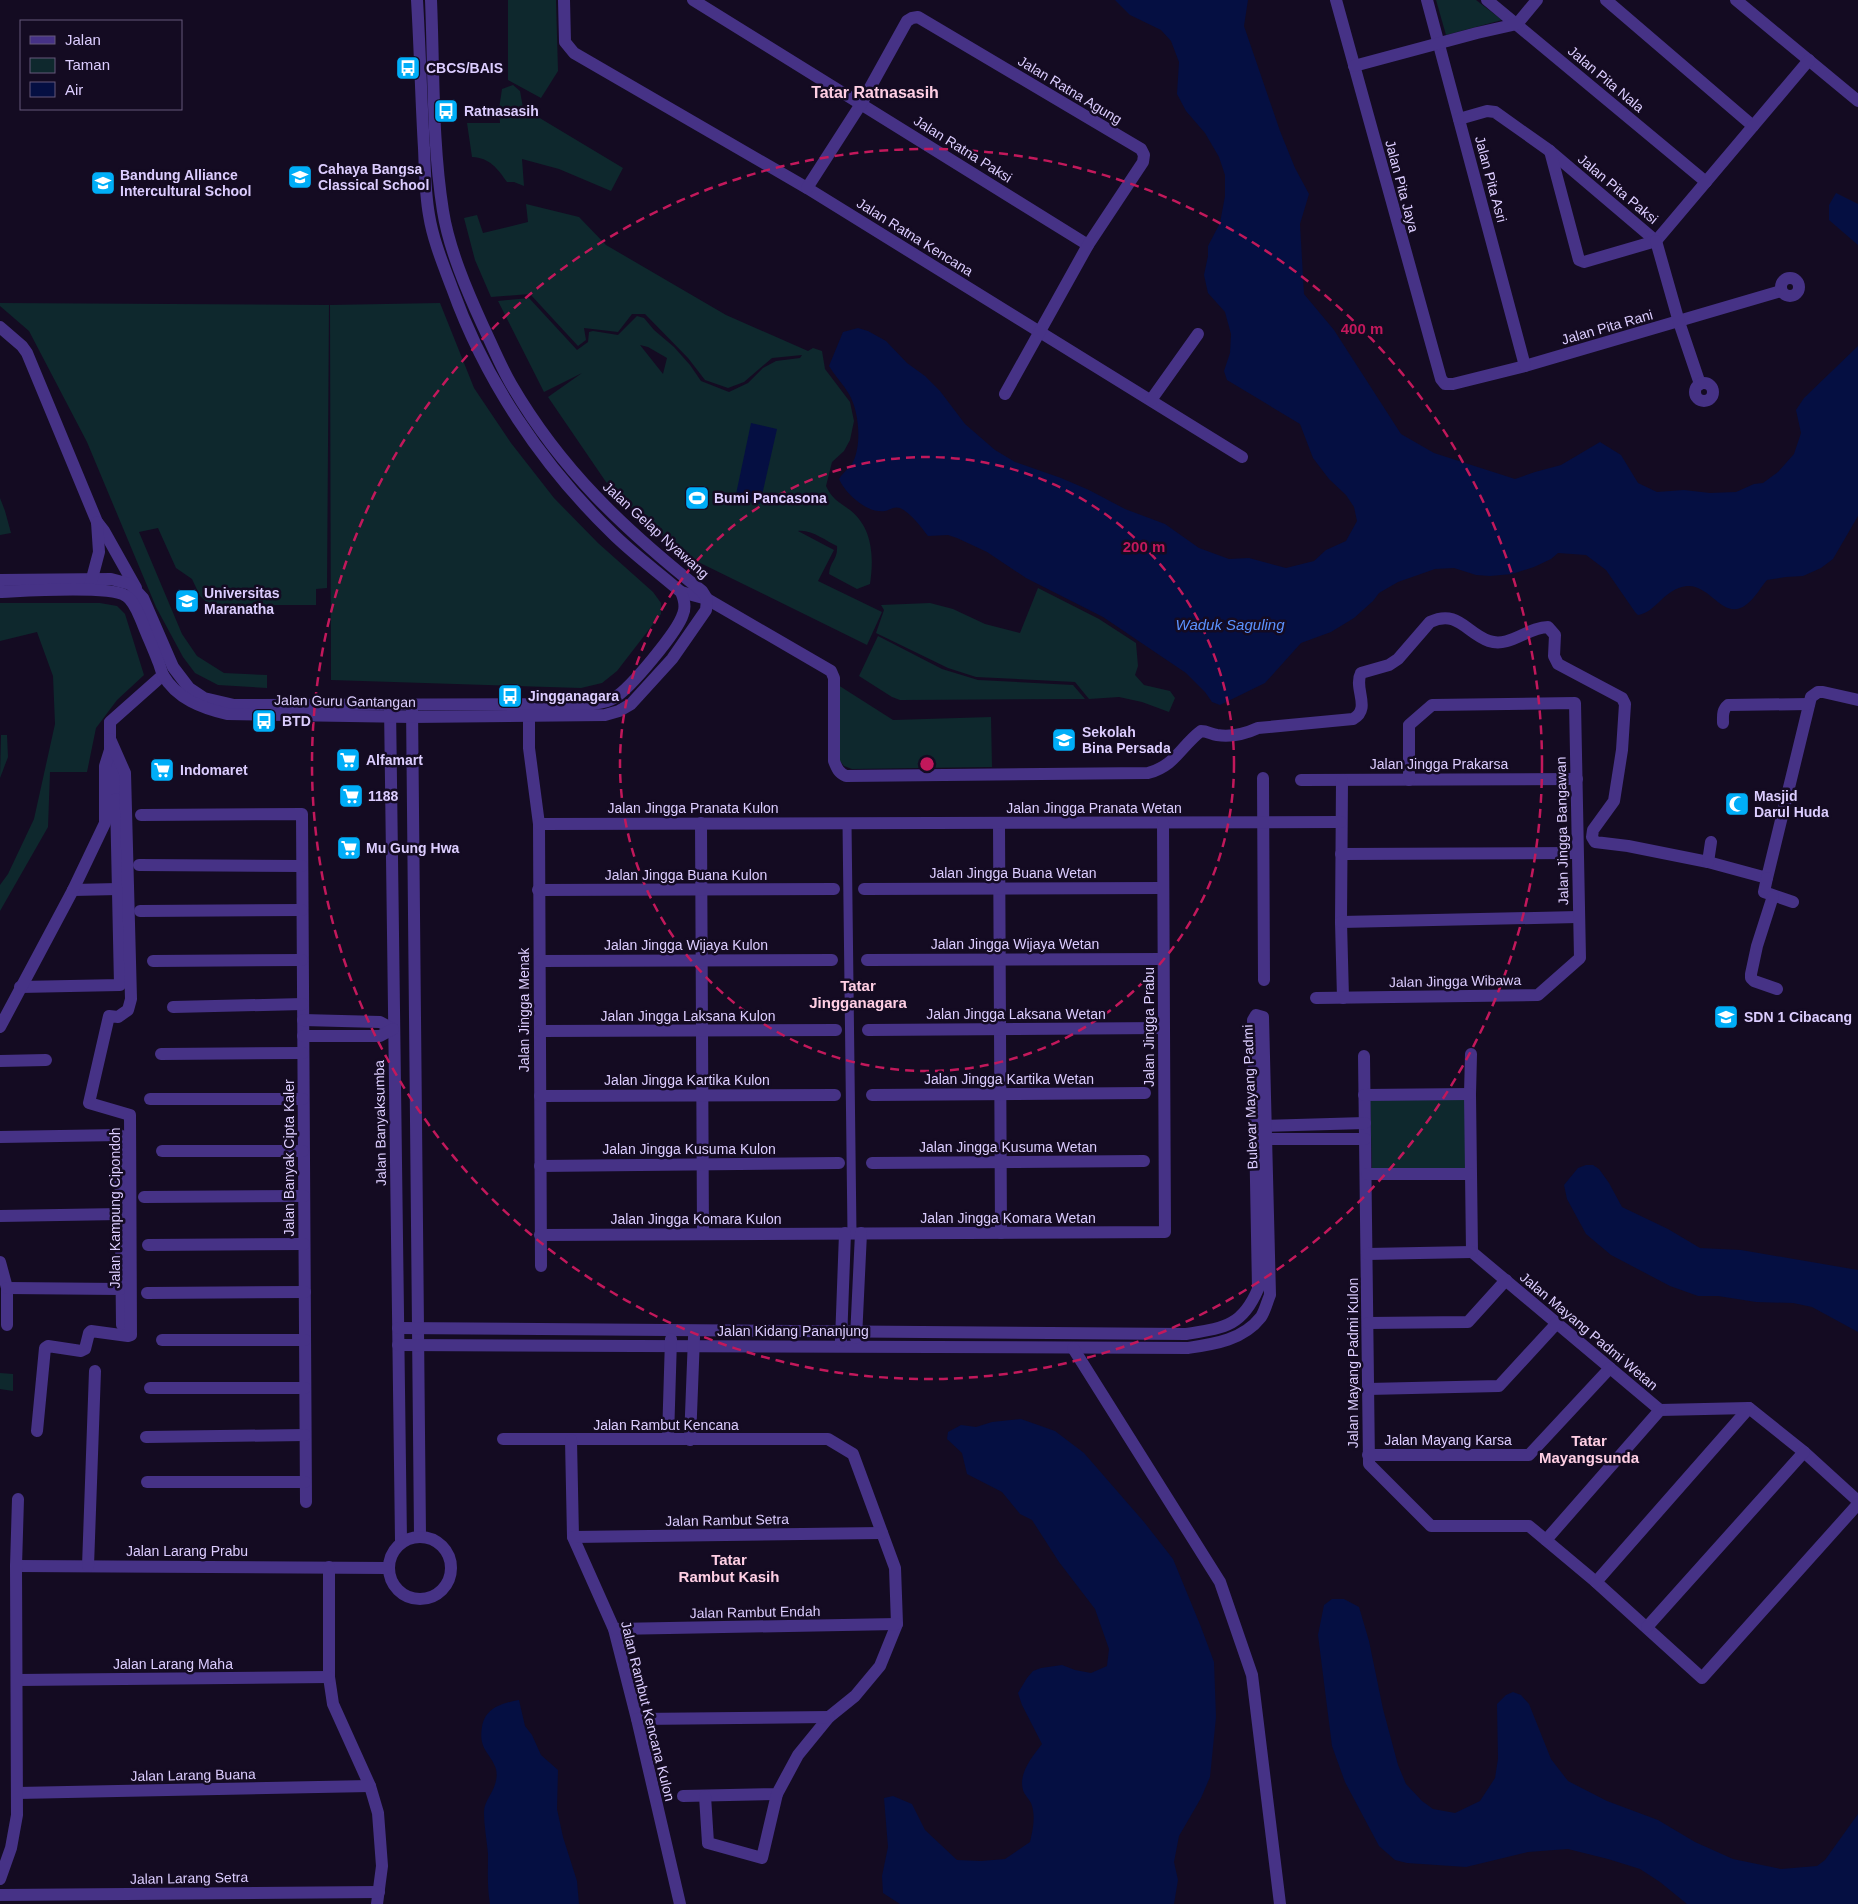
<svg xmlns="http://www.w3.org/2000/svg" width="1858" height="1904" viewBox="0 0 1858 1904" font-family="Helvetica,sans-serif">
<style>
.green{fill:#0e282d;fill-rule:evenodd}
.water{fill:#050f42}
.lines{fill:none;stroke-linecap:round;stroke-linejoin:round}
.pedestrian{stroke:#463286;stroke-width:9}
.minor{stroke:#463286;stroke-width:12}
.tertiary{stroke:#463286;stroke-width:12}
.ring{fill:none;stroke:#c2185b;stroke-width:2.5;stroke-dasharray:9 6}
.labels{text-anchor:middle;stroke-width:5;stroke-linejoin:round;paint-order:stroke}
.poi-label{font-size:14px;font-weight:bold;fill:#dccdff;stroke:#140b22;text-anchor:start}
.street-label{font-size:14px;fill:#dccdff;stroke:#140b22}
.water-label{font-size:15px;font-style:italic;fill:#5b92ff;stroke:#140b22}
.neighbourhood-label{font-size:15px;font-weight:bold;fill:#ffcfe4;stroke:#140b22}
.quarter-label{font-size:16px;font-weight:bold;fill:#ffcfe4;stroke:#140b22}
.centre{fill:#c2185b;stroke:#140b22;stroke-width:2.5}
.ring-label{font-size:15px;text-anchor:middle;font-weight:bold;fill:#c2185b;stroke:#140b22;stroke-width:5;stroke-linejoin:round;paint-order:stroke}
</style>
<rect width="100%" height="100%" fill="#140b22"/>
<g class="green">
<path d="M508 0H556L558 71 541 98 508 80Z"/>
<path d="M1436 0H1476L1502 20 1446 35Z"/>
<path d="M513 85 520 91 523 108 623 168 611 191 559 169 522 159 524 186 514 182H507C497 168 490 158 472 157L467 123H500L499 109 502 89Z"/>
<path d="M526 204 579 217 606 245 726 315 808 351 813 348 822 351 825 369 850 402 854 421 850 440 844 451 832 462 826 486C833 500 838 501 850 510 873 528 874 558 870 584L857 589 829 574C830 561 838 560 837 546 826 541 811 529 798 531L834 550 818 581 882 612 867 645 686 556 643 520 606 482 548 397 582 373 544 392 498 301 529 298 577 350 588 342 589 332 593 331 618 335 637 316 644 318 654 330 674 347 690 365 701 381 729 392 748 383 763 368 776 361 800 358 802 355 772 358 744 382 728 388 705 380 688 358 645 314H632L618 332 584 328 586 340 578 346 530 294 491 297 475 260 464 218 477 215 483 233 528 222ZM640 345 648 347 667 358 663 374Z"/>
<path d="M0 303 329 305 327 588 316 589V605H210L200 596 192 579 176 568 158 528 139 532 182 634 197 656 224 673 267 675V688L218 685 195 673 183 657 156 607 87 442 29 331 0 306Z"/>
<path d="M440 303 474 388 511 443 554 498 598 543 653 592 661 603V614L617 671 602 683 581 688 331 680 330 305Z"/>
<path d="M0 498 5 511 11 533 0 535Z"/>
<path d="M1038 588 1099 619 1136 643 1138 666 1135 675 1144 685 1170 691 1175 698 1169 712 1142 702 1119 697 1089 699 1075 682 976 677 948 668 876 633 884 610 881 605 930 603 953 609 985 624 1020 633Z"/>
<path d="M0 603H100L117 606 125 614 144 675 117 700 96 728 87 772H50L48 827 0 911V885L8 874 34 819 55 724 53 676 37 632 0 641Z"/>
<path d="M878 636 942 669 978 680 1073 685 1085 699 900 700 892 697 859 676Z"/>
<path d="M838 685 893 720 991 717 992 767 852 769 844 766 840 761Z"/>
<path d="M1 735H7L8 757 0 778Z"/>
<path d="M1467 1098 1468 1168 1372 1170 1370 1100Z"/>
<path d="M0 1373 13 1374V1391L0 1389Z"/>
</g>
<g class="water">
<path d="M1115 0H1248L1244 26 1280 131 1295 168 1309 194 1300 224 1304 294 1334 330 1401 434 1434 453 1515 479 1535 472 1561 465 1600 442 1621 455 1638 483 1657 492 1684 490 1710 493 1736 492 1754 484 1763 483 1778 472 1794 454 1801 433 1796 410 1804 398 1858 346V516L1833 559 1821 568 1803 576 1786 577 1767 580C1761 587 1755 598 1747 604 1724 623 1711 584 1687 586 1663 589 1657 612 1638 615L1635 612 1606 570 1586 555 1558 553 1551 559 1534 567 1512 574 1490 576 1476 575 1454 568 1435 569 1398 582 1379 593 1373 601 1354 618 1331 632 1301 643 1265 683 1220 705 1212 702 1205 692 1186 673 1103 617 1026 578 987 552 957 538 948 535 928 536C921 527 911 513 900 508 894 506 890 510 885 511 867 514 845 493 839 479 843 472 849 469 853 462 862 444 859 411 849 394 843 384 835 376 829 366L843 332 858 328 868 331 886 341 907 363 925 376 940 391 965 424 995 450 1015 462 1061 478 1089 490 1125 509 1165 524 1199 548 1229 559 1249 558 1286 568 1314 561 1326 550 1346 541 1357 521 1354 507 1346 495 1329 479 1313 458 1300 424 1227 380 1224 371 1230 353 1231 334 1225 312 1208 293 1204 275 1208 256V246L1220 223 1225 196V175L1219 157 1205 133 1186 111 1177 94 1179 62 1171 41 1161 30 1130 15Z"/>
<path d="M1836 193 1858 204V245L1829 220V205Z"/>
<path d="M751 423 777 429 760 504 735 499Z"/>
<path d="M1586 1165H1593L1599 1169 1609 1183 1622 1207 1668 1229 1700 1248 1741 1250 1858 1270V1332L1812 1307 1793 1303 1756 1302 1718 1296H1698L1670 1286 1611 1255 1586 1234 1567 1199 1564 1185 1578 1168Z"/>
<path d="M1021 1419 1055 1431 1084 1453 1144 1522 1173 1559 1201 1627 1214 1662 1216 1717 1210 1777 1201 1798 1179 1836 1174 1862 1178 1880 1174 1904H900L883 1893 882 1876 888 1847 884 1798 893 1796 912 1804 925 1830 957 1860 981 1861 1005 1859 1030 1842C1033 1829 1036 1816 1031 1803 1029 1799 1024 1794 1023 1790 1018 1773 1033 1756 1042 1744L1022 1705 1018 1693 1027 1678 1033 1671 1041 1668 1062 1665 1075 1670 1091 1673 1107 1666 1109 1649 1095 1609 1059 1562 1032 1520 1020 1514 1002 1492 967 1474 962 1453 947 1439 948 1432 961 1425 976 1427 992 1422Z"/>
<path d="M1332 1599H1344L1359 1607 1369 1641 1383 1709 1398 1765 1406 1784 1422 1801 1433 1809 1455 1813 1480 1801 1495 1778 1498 1759 1497 1704 1506 1695 1513 1692 1521 1695 1529 1704 1551 1759 1568 1781 1607 1801 1658 1820 1695 1842 1733 1859 1781 1869 1817 1866 1825 1860 1858 1814V1904H1687L1660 1882 1640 1869 1608 1859 1568 1849 1528 1852 1466 1867 1407 1863 1395 1860 1379 1846 1345 1782 1332 1746 1318 1635 1324 1605Z"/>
<path d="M519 1700 525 1726 532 1735 541 1755 558 1770 557 1809 563 1837 577 1881 579 1904H490C487 1887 488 1871 488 1854 487 1841 484 1826 484 1812 484 1798 500 1788 496 1769 491 1753 478 1750 482 1727 485 1708 502 1703 519 1700Z"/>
</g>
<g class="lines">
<path class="pedestrian" d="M847 823 852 1233"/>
<g class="minor">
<path d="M564 0 565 42 574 53 807 188 1242 457"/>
<path d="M693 0 1088 245"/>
<path d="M1336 0 1441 379 1445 384H1453L1525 366 1781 291"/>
<path d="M1427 0 1525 366"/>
<path d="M1487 0 1706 182"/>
<path d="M1606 0 1753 126"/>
<path d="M1736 0 1858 101"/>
<path d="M1354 66 1477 33 1517 24 1537 0"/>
<path d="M1459 119 1487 111 1495 112 1550 151 1656 241"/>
<path d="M1550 151 1579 260 1584 262 1656 241"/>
<path d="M807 188 861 104 907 21 912 18 918 17 1141 149 1144 155 1143 162 1088 245 1005 394"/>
<path d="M1656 241 1809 60"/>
<path d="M1656 241 1679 322 1700 384"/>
<circle cx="1790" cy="287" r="9"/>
<circle cx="1704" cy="392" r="9"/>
<path d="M1151 400 1198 334"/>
<path d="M681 592 707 599 831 671 834 678V761C837 769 839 773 846 776L1148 773C1175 766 1181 746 1201 731 1207 731 1211 734 1217 735 1231 737 1245 734 1258 728L1353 719C1372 708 1353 689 1361 673L1389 665 1398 659 1430 622C1458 609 1466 633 1489 641 1510 648 1528 627 1548 627L1555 635 1554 656 1558 664 1622 698 1625 704 1622 750 1614 801 1593 830 1592 837 1595 842 1628 846 1708 862 1767 878 1811 697 1818 692H1823L1858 700"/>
<path d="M390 706 401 1541"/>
<path d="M412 706 420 1536"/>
<path d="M529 707V748L539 824 541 1266"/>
<path d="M1723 723C1723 716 1722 710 1728 705L1809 704"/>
<path d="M1263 778 1264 980"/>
<path d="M1301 780 1577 779"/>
<path d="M1342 780 1341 922 1343 998"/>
<path d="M113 805 116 799V765L110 750V722L163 675"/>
<path d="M141 815 302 814 306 1502"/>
<path d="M701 823 703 1234"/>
<path d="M999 823 1001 1233"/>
<path d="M539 824 1341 822"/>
<path d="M1341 854 1577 853"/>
<path d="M1708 862 1711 842"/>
<path d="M139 865 302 866"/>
<path d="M1767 878 1764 892 1793 902"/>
<path d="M864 889 1163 888"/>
<path d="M73 890 118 889"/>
<path d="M538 890 834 889"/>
<path d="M1773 896 1757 946 1751 974V978L1754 981 1777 989"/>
<path d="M140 911 302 910"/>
<path d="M1341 922 1578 917"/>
<path d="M867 960 1163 959"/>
<path d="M153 961 302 960"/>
<path d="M540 961 832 960"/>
<path d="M20 987 120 985 116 799"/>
<path d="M1316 998 1538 995 1580 958 1575 703 1432 705 1409 725V780"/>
<path d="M173 1007 303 1004"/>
<path d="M303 1020 380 1022 393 1029"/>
<path d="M0 1027 73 890 105 823V766L110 750"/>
<path d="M868 1030 1164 1028"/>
<path d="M540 1031 836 1030"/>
<path d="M303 1036H380L393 1029"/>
<path d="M161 1054 303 1053"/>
<path d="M1471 1054 1470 1094 1472 1252 1660 1410 1749 1408 1804 1452 1858 1501"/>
<path d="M1364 1056 1369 1464 1431 1526H1529L1596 1582 1702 1678 1858 1504"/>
<path d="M0 1061 46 1060"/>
<path d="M872 1095 1145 1093"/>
<path d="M1364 1095 1470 1094"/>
<path d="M540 1096 835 1095"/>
<path d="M150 1099H303"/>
<path d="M1259 1126 1365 1123"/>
<path d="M0 1137 120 1135 122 1325"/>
<path d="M1260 1139H1365"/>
<path d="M162 1151H303"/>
<path d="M872 1163 1144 1161"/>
<path d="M540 1166 839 1163"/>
<path d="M1367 1174H1470"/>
<path d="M144 1197 304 1196"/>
<path d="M0 1216 120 1214"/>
<path d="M540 1235 1165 1232 1163 823"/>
<path d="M148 1245 304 1244"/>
<path d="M1367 1254 1472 1252"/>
<path d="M0 1262 7 1288V1325"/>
<path d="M7 1288 121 1289"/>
<path d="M147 1293 305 1292"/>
<path d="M1368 1323 1468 1322 1506 1280"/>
<path d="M398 1328 1186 1334C1223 1328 1242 1327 1258 1289L1253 1020 1256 1015 1263 1017 1270 1295C1267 1302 1265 1311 1261 1317 1243 1340 1215 1344 1188 1348L398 1345"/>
<path d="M856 1338 861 1233"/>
<path d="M162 1340H305"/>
<path d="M841 1341 845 1233"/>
<path d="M1073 1348 1220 1582 1252 1675 1280 1904"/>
<path d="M150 1388H305"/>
<path d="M1368 1389 1499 1386 1557 1323"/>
<path d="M37 1431 45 1348 48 1346 81 1351 85 1349 89 1333 91 1331 128 1336 131 1335 130 1115 89 1103 109 1016 118 1017 128 1010 131 999 125 773 110 739"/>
<path d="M146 1437 305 1435"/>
<path d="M668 1438 671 1339"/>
<path d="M503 1439H828L853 1454 895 1568 897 1624 880 1666 855 1696 829 1717 798 1755 777 1794 683 1796"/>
<path d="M571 1440 573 1537 614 1629 637 1719 680 1904"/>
<path d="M690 1440 694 1337"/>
<path d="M1368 1455H1529L1610 1368"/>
<path d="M147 1482H305"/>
<circle cx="420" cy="1568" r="31"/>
<path d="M573 1537 882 1533"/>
<path d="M1546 1540 1660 1410"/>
<path d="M16 1566 387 1568"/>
<path d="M88 1566 95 1371"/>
<path d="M329 1567V1677L333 1704 370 1786 378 1813 382 1866 377 1904"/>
<path d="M1596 1582 1749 1408"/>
<path d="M1647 1627 1804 1452"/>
<path d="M614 1629 897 1624"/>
<path d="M18 1680 329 1677"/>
<path d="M637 1719 829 1717"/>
<path d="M17 1793 370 1786"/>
<path d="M705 1796 708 1843 762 1858 777 1794"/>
<path d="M0 1879 11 1848 17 1815 16 1566 18 1499"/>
<path d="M0 1895 379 1892"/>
</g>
<g class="tertiary">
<path d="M0 327 22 346 27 353 97 522 104 531 136 588"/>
<path d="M0 580 111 579 130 584 143 598 173 667 189 688 204 698 234 705 592 704C599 703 608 702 614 698 630 689 678 631 683 614 686 607 684 599 681 592 658 572 633 554 612 533 541 464 485 380 452 288 443 264 433 240 429 215 425 193 425 170 424 148 421 98 420 49 417 0"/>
<path d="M90 586 99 552 97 522"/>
<path d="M0 592C24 591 110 585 126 596 134 601 138 613 142 622 147 635 153 648 158 661 160 665 161 671 163 675 177 699 202 708 227 714L412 717 605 715 619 711 631 704 672 659 706 610 707 599 702 591C624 529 561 470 511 384 500 365 492 345 483 326 467 291 449 249 443 211 432 142 434 70 431 0"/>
</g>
</g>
<g class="ring">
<circle cx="927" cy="764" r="307"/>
<circle cx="927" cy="764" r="615"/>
</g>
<defs>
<symbol id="bus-square" viewBox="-11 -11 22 22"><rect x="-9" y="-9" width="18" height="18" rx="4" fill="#00aef8" stroke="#140b22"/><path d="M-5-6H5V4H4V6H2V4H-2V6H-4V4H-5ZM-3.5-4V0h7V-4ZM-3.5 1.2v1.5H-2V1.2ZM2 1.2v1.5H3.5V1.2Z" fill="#fff"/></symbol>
<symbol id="school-square" viewBox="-11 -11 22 22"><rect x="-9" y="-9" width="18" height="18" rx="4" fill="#00aef8" stroke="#140b22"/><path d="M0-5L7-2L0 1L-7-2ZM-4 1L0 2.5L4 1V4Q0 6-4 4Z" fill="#fff"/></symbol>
<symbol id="stadium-square" viewBox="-11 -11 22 22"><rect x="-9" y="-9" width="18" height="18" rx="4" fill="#00aef8" stroke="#140b22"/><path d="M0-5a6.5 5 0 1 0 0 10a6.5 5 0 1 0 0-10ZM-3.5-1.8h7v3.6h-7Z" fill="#fff"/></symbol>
<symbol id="university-square" viewBox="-11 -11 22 22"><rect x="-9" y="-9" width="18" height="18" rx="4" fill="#00aef8" stroke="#140b22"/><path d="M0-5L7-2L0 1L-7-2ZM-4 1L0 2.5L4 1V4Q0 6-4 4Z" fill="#fff"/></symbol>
<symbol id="supermarket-square" viewBox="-11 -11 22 22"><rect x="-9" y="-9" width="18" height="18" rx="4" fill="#00aef8" stroke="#140b22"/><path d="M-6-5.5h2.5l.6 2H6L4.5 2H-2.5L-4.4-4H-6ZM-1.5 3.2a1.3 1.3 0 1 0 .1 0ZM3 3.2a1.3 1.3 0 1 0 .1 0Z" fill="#fff"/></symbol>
<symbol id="mosque-square" viewBox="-11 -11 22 22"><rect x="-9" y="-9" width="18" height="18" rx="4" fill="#00aef8" stroke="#140b22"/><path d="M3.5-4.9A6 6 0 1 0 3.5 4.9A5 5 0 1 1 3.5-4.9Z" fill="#fff"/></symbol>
</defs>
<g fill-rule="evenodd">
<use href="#bus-square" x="394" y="54" width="28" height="28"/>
<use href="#bus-square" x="432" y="97" width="28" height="28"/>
<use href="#school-square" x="286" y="163" width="28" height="28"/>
<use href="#school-square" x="89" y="169" width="28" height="28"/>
<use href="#stadium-square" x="683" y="484" width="28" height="28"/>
<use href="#university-square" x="173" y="587" width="28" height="28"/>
<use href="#bus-square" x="496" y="682" width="28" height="28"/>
<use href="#bus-square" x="250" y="707" width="28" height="28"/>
<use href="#school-square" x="1050" y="726" width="28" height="28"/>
<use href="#supermarket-square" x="334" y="746" width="28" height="28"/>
<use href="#supermarket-square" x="148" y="756" width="28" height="28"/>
<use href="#supermarket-square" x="337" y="782" width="28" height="28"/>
<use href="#mosque-square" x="1723" y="790" width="28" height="28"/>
<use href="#supermarket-square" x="335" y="834" width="28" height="28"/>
<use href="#school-square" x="1712" y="1003" width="28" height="28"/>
</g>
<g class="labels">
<g class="poi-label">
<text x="426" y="73">CBCS/BAIS</text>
<text x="464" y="116">Ratnasasih</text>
<text x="318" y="174">Cahaya Bangsa<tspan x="318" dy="16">Classical School</tspan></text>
<text x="120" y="180">Bandung Alliance<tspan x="120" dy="16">Intercultural School</tspan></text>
<text x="714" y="503">Bumi Pancasona</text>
<text x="204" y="598">Universitas<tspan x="204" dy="16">Maranatha</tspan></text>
<text x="528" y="701">Jingganagara</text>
<text x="282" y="726">BTD</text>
<text x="1082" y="737">Sekolah<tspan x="1082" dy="16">Bina Persada</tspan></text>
<text x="366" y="765">Alfamart</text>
<text x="180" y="775">Indomaret</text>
<text x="368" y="801">1188</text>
<text x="1754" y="801">Masjid<tspan x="1754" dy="16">Darul Huda</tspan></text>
<text x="366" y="853">Mu Gung Hwa</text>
<text x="1744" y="1022">SDN 1 Cibacang</text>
</g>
<g class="street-label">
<text transform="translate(1606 79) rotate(40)" y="5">Jalan Pita Nala</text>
<text transform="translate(1070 90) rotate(31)" y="5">Jalan Ratna Agung</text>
<text transform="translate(963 149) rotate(32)" y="5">Jalan Ratna Paksi</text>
<text transform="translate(1491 179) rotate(75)" y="5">Jalan Pita Asri</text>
<text transform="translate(1402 186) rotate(75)" y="5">Jalan Pita Jaya</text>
<text transform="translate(1618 189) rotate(40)" y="5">Jalan Pita Paksi</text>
<text transform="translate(915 237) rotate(32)" y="5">Jalan Ratna Kencana</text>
<text transform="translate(1607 327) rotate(-16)" y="5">Jalan Pita Rani</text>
<text transform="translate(656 530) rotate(42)" y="5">Jalan Gelap Nyawang</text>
<text transform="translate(345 701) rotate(1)" y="5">Jalan Guru Gantangan</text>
<text x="1439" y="769">Jalan Jingga Prakarsa</text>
<text x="693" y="813">Jalan Jingga Pranata Kulon</text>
<text x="1094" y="813">Jalan Jingga Pranata Wetan</text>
<text transform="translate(1562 831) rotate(-91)" y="5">Jalan Jingga Bangawan</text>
<text x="1013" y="878">Jalan Jingga Buana Wetan</text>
<text x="686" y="880">Jalan Jingga Buana Kulon</text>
<text x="1015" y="949">Jalan Jingga Wijaya Wetan</text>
<text x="686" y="950">Jalan Jingga Wijaya Kulon</text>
<text transform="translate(1455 981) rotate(-1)" y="5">Jalan Jingga Wibawa</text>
<text transform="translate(524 1010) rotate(-90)" y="5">Jalan Jingga Menak</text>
<text x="1016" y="1019">Jalan Jingga Laksana Wetan</text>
<text x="688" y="1021">Jalan Jingga Laksana Kulon</text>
<text transform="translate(1149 1027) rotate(-90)" y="5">Jalan Jingga Prabu</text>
<text x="1009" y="1084">Jalan Jingga Kartika Wetan</text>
<text x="687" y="1085">Jalan Jingga Kartika Kulon</text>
<text transform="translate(1250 1097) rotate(-92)" y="5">Bulevar Mayang Padmi</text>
<text transform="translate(380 1123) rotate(-91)" y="5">Jalan Banyaksumba</text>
<text x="1008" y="1152">Jalan Jingga Kusuma Wetan</text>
<text x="689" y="1154">Jalan Jingga Kusuma Kulon</text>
<text transform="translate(289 1158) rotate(-90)" y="5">Jalan Banyak Cipta Kaler</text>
<text transform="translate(115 1208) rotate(-90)" y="5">Jalan Kampung Cipondoh</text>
<text x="1008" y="1223">Jalan Jingga Komara Wetan</text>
<text x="696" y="1224">Jalan Jingga Komara Kulon</text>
<text x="793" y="1336">Jalan Kidang Pananjung</text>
<text transform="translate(1589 1331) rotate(40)" y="5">Jalan Mayang Padmi Wetan</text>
<text transform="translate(1353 1363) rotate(-90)" y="5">Jalan Mayang Padmi Kulon</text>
<text x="666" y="1430">Jalan Rambut Kencana</text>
<text x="1448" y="1445">Jalan Mayang Karsa</text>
<text transform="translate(727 1520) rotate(-1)" y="5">Jalan Rambut Setra</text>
<text x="187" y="1556">Jalan Larang Prabu</text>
<text transform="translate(755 1612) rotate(-1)" y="5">Jalan Rambut Endah</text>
<text x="173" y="1669">Jalan Larang Maha</text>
<text transform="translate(648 1711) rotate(76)" y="5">Jalan Rambut Kencana Kulon</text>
<text transform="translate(193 1775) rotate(-1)" y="5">Jalan Larang Buana</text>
<text transform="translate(189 1878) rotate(-1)" y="5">Jalan Larang Setra</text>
</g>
<g class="water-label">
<text x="1230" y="630">Waduk Saguling</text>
</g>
<g class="neighbourhood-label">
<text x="858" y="991">Tatar<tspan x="858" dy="17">Jingganagara</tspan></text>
<text x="1589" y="1446">Tatar<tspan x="1589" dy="17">Mayangsunda</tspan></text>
<text x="729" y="1565">Tatar<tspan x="729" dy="17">Rambut Kasih</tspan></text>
</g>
<g class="quarter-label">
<text x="875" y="98">Tatar Ratnasasih</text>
</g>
</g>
<circle cx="927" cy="764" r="8" class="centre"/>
<g class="ring-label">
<text x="1362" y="334">400 m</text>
<text x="1144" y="552">200 m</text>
</g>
<rect x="20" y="20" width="162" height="90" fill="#140b22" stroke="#64597a"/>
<rect x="30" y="36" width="25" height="8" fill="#463286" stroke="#64597a"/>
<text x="65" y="45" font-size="15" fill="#dccdff">Jalan</text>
<rect x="30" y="58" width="25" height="15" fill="#0e282d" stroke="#64597a"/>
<text x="65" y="70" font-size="15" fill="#dccdff">Taman</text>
<rect x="30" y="82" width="25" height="15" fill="#050f42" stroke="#64597a"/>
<text x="65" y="95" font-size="15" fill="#dccdff">Air</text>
</svg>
